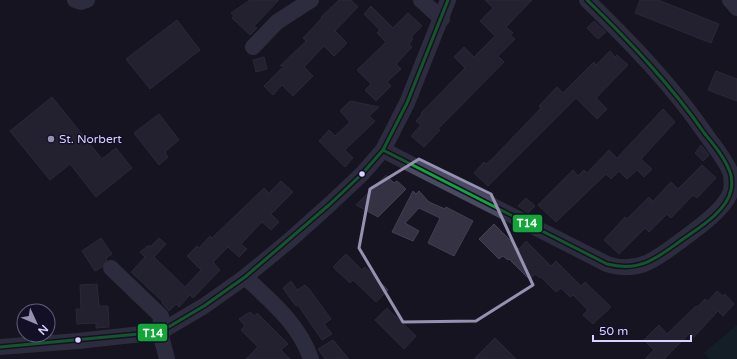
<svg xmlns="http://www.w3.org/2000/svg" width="737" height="359" viewBox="0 0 737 359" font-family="'Varela Round',sans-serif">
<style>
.green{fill:#132c2d}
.building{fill:#343243;stroke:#433f54}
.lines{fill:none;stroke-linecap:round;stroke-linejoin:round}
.street{stroke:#4a4962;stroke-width:16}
.bus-1-casing{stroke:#130f26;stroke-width:6}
.bus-1{stroke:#13a538;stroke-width:3}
.marked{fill:none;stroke:#9591b1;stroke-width:3;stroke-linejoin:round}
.poi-dot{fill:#9591b1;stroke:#130f26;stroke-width:1.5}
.bus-dot{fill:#d9d4ff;stroke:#130f26;stroke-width:1.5}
.labels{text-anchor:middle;stroke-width:3;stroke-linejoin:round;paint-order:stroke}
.poi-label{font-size:12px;fill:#d9d4ff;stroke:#130f26;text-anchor:start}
.line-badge{stroke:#130f26;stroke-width:1.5}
.badge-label{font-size:11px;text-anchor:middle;font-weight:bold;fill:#fff}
</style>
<rect width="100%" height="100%" fill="#161421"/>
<path class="green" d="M737 325V359H710L704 353Z"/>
<g class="building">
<path d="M250 0H279L254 26 257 28 250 35 232 18 234 16 231 13Z"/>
<path d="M339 0H351L358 7 335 31 347 43 334 56 324 46 304 67 313 76 293 96 282 85 273 95 264 86 285 65 280 66 306 41 303 38 322 18 321 17Z"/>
<path d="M485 0H532L506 27 513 33 510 35 515 39 498 56 504 62 438 129 440 130 424 147 411 136 421 125 416 121 422 114 421 113 465 68 454 57 464 47 474 57 495 36 480 21 493 8Z"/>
<path d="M640 0H658L719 24 711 43 635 13Z"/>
<path d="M371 6 393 28 408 13 422 26 411 37 413 39 409 44 412 47 396 64 401 69 387 82 391 86 376 101 365 90 371 84 357 70 386 42 377 33 380 30 364 14Z"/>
<path d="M177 20 200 50 150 89 126 59Z"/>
<path d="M594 21 606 32 598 39 587 28Z"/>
<path d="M610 51 615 57 617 55 628 65 596 98 607 109 597 119 576 98 488 186 474 173 484 162 486 164 494 157 541 108 539 106 557 87 563 93 594 62 596 65Z"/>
<path d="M264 57 267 69 256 72 253 60Z"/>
<path d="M716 71 737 79V101L708 90Z"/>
<path d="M52 97 102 159 116 148 132 168 96 197 70 164 50 180 10 131Z"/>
<path d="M350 101 379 107 369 116 375 121 345 150 353 158 345 167 319 141 329 130 335 136 350 122 340 111Z"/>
<path d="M663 109 675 122 641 159 652 169 644 177 637 170 627 179 619 171 611 179 606 174 556 222 538 205 573 170 578 176 584 170 587 173 609 150 617 158Z"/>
<path d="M159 114 179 140 165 152 168 157 159 165 134 133Z"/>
<path d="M701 145 709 155 703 161 695 153Z"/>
<path d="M702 165 716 178 697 198 693 195 671 218 667 214 649 232 645 228 619 254 604 240 625 217 627 219 649 197 653 201 671 182 678 189Z"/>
<path d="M386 175 394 183 397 181 406 189 378 217 356 205Z"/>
<path d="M281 181 293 192 271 214 279 222 271 230 262 222 241 244 247 249 239 257 228 247 213 262 220 270 193 298 190 295 179 307 176 304 169 311 162 303 163 302 131 272 145 257 140 252 149 245 150 247 159 238 166 244 154 257 185 287 201 270 187 256 197 246 199 248 210 236 212 238 264 188 269 193Z"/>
<path d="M413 191 416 194 419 191 429 202 445 209 446 207 473 221 454 256 428 243 440 218 419 208 405 223 419 231 413 241 392 232Z"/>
<path d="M526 198 535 206 528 213 518 206Z"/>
<path d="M494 224 519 249 526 241 551 266 556 261 581 286 585 282 611 307 593 324 583 315 588 310 573 295 570 297 561 288 556 292 541 277 540 278 535 274 530 280 509 259 508 260 503 256 499 259 479 239Z"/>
<path d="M101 238 112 254 106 258 107 260 102 267 95 271 82 251Z"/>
<path d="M346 254 362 270 365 267 388 290 376 302 353 280 350 283 333 267Z"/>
<path d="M291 281 297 290 305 285 310 290 331 319 324 324 332 334 322 340 298 305 296 306 290 298 283 288Z"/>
<path d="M97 284 99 306H108L109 327 96 328V323L77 324 76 309H81L80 285Z"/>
<path d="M717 291 723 296 725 294 734 304 723 316 718 311 694 337 690 333 664 359H645L654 350 644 340 659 325 667 334 696 306 697 307 705 299 708 301Z"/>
<path d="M387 308 416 336 404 349 375 320Z"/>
<path d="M250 312 255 316 257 313 288 344 281 350 290 359H246L258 347 241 330 245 326 239 319Z"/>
<path d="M495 338 516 359H474Z"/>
<path d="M333 340 349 359H325L318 349Z"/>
</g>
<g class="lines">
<g class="street">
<path d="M75 0 81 2 87 0"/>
<path d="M421 0 442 19"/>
<path d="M730 0 737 8"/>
<path d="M253 47 277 22 311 0"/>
<path d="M383 150 607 264C639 275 659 257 683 239 697 229 728 207 731 190 732 183 732 175 729 169 723 157 714 146 707 136 673 86 630 42 587 0"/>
<path d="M111 268 161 316 160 332 167 359"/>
<path d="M245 277C271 301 299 324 311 359"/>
<path d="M0 347 78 341 160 332 204 306 245 277 290 240 329 205 362 174 383 150 407 103 448 0"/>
</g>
<defs>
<g id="bus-1">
<path d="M383 150 607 264C642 273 659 256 686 237 702 226 727 210 731 190 732 184 732 177 730 172 725 158 714 145 705 134 671 85 630 42 587 0"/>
<path d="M0 347 160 332 204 306 245 277 329 205 362 174 383 150 407 103 448 0"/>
</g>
</defs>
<use href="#bus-1" class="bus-1-casing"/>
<use href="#bus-1" class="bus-1"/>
</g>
<path d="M0 0H737V359H0ZM419 159 491 194 533 285 476 321 403 322 359 248 370 189Z" fill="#161421" fill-opacity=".55" fill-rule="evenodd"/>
<path class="marked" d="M419 159 491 194 533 285 476 321 403 322 359 248 370 189Z"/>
<circle class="poi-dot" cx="51" cy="139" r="4"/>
<g class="bus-dot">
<circle cx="362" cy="174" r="3.5"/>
<circle cx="78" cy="340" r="3.5"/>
</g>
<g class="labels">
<g class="poi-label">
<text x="59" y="143">St. Norbert</text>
</g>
</g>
<g class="line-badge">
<rect x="512" y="214" width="31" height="19" rx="4" fill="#13a538"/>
<rect x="137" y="323" width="31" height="19" rx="4" fill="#13a538"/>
</g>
<g class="badge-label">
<text x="527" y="227">T14</text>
<text x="153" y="337">T14</text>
</g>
<g transform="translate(36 323) rotate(134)"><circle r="19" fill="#130f26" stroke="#625e7d"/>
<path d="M0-3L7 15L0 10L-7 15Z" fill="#9591b1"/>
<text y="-6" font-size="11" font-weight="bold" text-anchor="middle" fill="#d9d4ff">N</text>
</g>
<path d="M593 335v6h98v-6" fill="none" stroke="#d9d4ff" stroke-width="2"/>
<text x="599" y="335" font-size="12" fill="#d9d4ff" stroke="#130f26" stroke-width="3" paint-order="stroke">50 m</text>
</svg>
